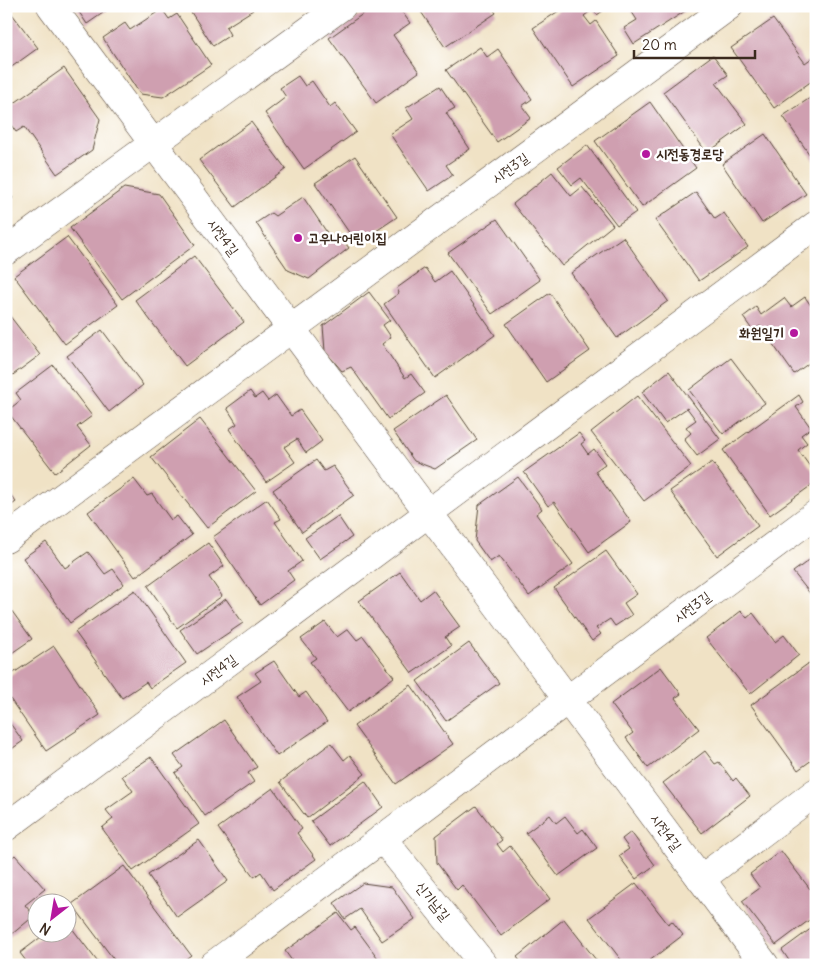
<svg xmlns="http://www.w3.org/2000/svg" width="822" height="971" viewBox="0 0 822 971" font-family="Delius,'Poor Story',sans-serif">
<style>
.building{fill:#cf9fb0}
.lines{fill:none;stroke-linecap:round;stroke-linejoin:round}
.minor-casing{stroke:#564637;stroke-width:29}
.minor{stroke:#fff;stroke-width:28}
.poi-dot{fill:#b5179e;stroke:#fff;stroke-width:2}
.labels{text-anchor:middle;stroke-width:5;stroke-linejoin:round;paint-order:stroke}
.poi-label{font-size:14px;font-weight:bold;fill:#3b2a1e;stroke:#fff;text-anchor:start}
.street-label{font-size:14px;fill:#3b2a1e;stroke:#fff}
</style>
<rect width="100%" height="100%" fill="#fff"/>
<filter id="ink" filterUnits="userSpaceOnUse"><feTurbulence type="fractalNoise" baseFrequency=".02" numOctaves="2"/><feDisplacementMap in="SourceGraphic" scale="10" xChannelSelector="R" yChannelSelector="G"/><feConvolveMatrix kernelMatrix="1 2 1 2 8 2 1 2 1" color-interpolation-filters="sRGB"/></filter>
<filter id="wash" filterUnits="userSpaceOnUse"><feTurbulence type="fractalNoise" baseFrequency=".0096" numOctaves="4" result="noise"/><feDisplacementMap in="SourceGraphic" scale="20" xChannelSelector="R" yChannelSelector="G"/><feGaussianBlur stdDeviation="1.12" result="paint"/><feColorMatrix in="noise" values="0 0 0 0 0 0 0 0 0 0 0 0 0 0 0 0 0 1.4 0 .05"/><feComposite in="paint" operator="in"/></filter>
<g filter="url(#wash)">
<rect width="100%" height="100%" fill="#f0e2c5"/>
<g id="blocks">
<g class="building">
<path d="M6 6 38 48 6 71Z"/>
<path d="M75 6H113L87 24Z"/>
<path d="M187 6H250L253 10 226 27 230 35 213 46Z"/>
<path d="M374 6H398L410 23 393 35 419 72 376 103 329 38Z"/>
<path d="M417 6H491L496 13 445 47Z"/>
<path d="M566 6H605L607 8 597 15 593 9 584 16 591 25 596 21 619 56 573 87 533 28Z"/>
<path d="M628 6H693L634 44 624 28 637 20Z"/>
<path d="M162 9 169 19 177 14 211 65 163 97 140 94 103 38 125 23 130 30Z"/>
<path d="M773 19 805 63 816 55V78L774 108 731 48Z"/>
<path d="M480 47 487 57 498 49 532 99 522 106 531 118 497 142 446 70Z"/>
<path d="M713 55 728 75 716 83 747 124 707 153 663 92Z"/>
<path d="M64 68 100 119 92 150 57 174 24 127 16 132 6 118V109Z"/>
<path d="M298 76 305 86 312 81 330 107 335 103 356 132 304 169 265 113 286 97 280 88Z"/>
<path d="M440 86 455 108 446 113 470 149 446 165 453 175 429 191 390 134 413 119 406 108Z"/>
<path d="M816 94V164L783 116Z"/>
<path d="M650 102 696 168 642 207 595 141Z"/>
<path d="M251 122 286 169 235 207 199 160Z"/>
<path d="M765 134 806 194 762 223 722 164Z"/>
<path d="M587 145 636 212 617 225 581 178 572 185 558 167Z"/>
<path d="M355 156 397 217 357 244 315 183Z"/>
<path d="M552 172 571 196 582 187 613 225 562 266 513 204Z"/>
<path d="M124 188 159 194 195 245 122 299 70 228Z"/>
<path d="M6 190 13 198 6 203Z"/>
<path d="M696 192 715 219 724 213 748 247 699 281 655 220Z"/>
<path d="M303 197 332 240 340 236 349 248 309 279 288 270 256 223 271 213 275 216Z"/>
<path d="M497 219 540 280 492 314 448 253Z"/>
<path d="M67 237 118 305 65 344 14 276Z"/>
<path d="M623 237 668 301 617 338 571 273Z"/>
<path d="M194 256 244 322 185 366 135 300Z"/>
<path d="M425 268 435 282 450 271 495 335 435 378 384 304 399 293 397 288Z"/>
<path d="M369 292 390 320 383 325 391 337 382 344 405 378 411 374 425 393 388 419 351 367 342 371 325 351 323 326Z"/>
<path d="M550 293 590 351 546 382 506 324Z"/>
<path d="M805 297 816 313V358L794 374 760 326 753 331 743 317 756 307 761 315 784 298 791 307Z"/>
<path d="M6 311 40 355 6 380Z"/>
<path d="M102 330 143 385 109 412 67 356Z"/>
<path d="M731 358 765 403 723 434 689 390Z"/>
<path d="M53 365 92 416 77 427 91 445 55 473 7 411 21 400 16 393Z"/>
<path d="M669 371 720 439 697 456 684 439 691 433 686 427 696 420 687 408 665 423 642 392Z"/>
<path d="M250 391 255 398 262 393 268 401 276 395 291 416 300 410 322 441 306 453 297 439 284 447 295 462 266 482 229 429 237 424 227 408Z"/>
<path d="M446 395 477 440 435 469 414 461 393 431Z"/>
<path d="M799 395 803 402 796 407 811 428 801 435 807 443 798 450 816 475V482L770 515 723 450Z"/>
<path d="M637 396 691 466 644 501 591 432Z"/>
<path d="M200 419 256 491 207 528 151 457Z"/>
<path d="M579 433 585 441 581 444 588 454 594 449 605 464 595 471 631 522 589 552 554 502 548 506 524 472Z"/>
<path d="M316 460 324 471 333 466 354 495 302 532 273 490Z"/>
<path d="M712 462 758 526 717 556 670 491Z"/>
<path d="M518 477 542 509 536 514 573 564 529 596 499 556 490 562 475 541 479 505Z"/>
<path d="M134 479 147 496 152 494 171 520 177 516 192 535 135 577 88 512Z"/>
<path d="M6 489 16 502 6 509Z"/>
<path d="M267 499 281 519 275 522 302 561 288 571 294 580 260 605 213 537Z"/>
<path d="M338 516 352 537 320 559 305 538Z"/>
<path d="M46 542 65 568 88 552 105 574 113 569 124 584 70 623 23 558Z"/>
<path d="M208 543 224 566 209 577 222 596 177 628 148 586Z"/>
<path d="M606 551 637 594 624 603 632 615 615 626 610 619 596 628 601 634 592 641 554 588Z"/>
<path d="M816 555V601L793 572Z"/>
<path d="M400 572 420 600 433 590 460 627 445 637 451 646 412 673 359 601Z"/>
<path d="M135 590 186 663 150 688 146 682 122 698 75 632Z"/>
<path d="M226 599 243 623 197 654 180 630Z"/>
<path d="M6 603 32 639 6 657Z"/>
<path d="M741 611 747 618 753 613 775 642 784 635 799 655 750 694 706 638Z"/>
<path d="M325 622 337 637 348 629 357 640 363 636 394 677 348 712 310 662 316 658 301 639Z"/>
<path d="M469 643 499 683 446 721 417 681Z"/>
<path d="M54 646 100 715 46 751 6 693V678Z"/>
<path d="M816 658V757L798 770 751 705Z"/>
<path d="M274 661 299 697 306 692 327 722 277 756 237 697 261 681 255 673Z"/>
<path d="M661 667 681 694 675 698 699 729 648 768 626 738 633 733 611 704Z"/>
<path d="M411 685 453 744 396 784 354 726Z"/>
<path d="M6 718 23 741 6 753Z"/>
<path d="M224 720 257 767 248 773 254 782 205 816 175 773 183 767 174 755Z"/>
<path d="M331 743 344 760 350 755 365 774 307 818 280 782Z"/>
<path d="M705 751 715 764 719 762 733 781 736 778 750 796 702 833 663 783Z"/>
<path d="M151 757 199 824 133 871 102 828 113 819 106 810 133 791 122 776Z"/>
<path d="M365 781 383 807 330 846 311 821Z"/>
<path d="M273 788 302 829 297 833 316 859 273 890 261 872 254 877 218 828Z"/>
<path d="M476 806 502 840 497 844 503 852 510 846 550 899 501 936 462 885 457 890 437 863 436 836Z"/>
<path d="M550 815 556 823 565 816 578 833 583 829 597 848 558 876 526 833Z"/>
<path d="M631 832 655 865 636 879 619 856 629 849 622 839Z"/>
<path d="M199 840 228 881 177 917 148 875Z"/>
<path d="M781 851 810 889 816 884V915L776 945 742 901 760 888 750 874Z"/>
<path d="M15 855 45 889 25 905 34 916 6 939V862Z"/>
<path d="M124 866 191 955 178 965H118L72 904Z"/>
<path d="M363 883 392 887 415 919 382 941 360 909 345 919 334 903Z"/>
<path d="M636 883 668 924 672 921 683 935 644 965H625L589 918Z"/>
<path d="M338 913 351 930 355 927 383 965H295L285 951Z"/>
<path d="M564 919 600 965H523L517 957Z"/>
<path d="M68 923 100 965H29L20 953 45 934H68Z"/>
<path d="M816 925V965H792L782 950Z"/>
</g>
</g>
</g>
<g filter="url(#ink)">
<use href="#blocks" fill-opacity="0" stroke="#564637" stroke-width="1"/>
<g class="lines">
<defs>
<g id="minor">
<path d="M51 6 765 965"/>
<path d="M6 251 342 6"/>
<path d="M6 539 729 6"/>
<path d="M6 827 816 225"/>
<path d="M382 838 484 965"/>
<path d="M701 879 816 792"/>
<path d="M213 965 816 514"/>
</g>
</defs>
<use href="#minor" class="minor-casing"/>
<use href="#minor" class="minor"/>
</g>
</g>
<g class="poi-dot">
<circle cx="646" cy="154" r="5"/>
<circle cx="298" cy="238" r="5"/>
<circle cx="794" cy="333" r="5"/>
</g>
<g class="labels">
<g class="poi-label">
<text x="656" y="159">시전동경로당</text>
<text x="308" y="243">고우나어린이집</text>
<text x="784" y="338" text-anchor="end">화원일기</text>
</g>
<g class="street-label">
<text transform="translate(510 168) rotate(-36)" y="5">시전3길</text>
<text transform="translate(223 237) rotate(53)" y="5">시전4길</text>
<text transform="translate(692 607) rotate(-37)" y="5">시전3길</text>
<text transform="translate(218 670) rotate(-37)" y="5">시전4길</text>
<text transform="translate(666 832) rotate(53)" y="5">시전4길</text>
<text transform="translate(433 901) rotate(51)" y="5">신기남길</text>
</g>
</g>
<rect width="822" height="971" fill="none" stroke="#fff" stroke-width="25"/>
<g transform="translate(52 918) rotate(211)"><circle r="24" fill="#ffffff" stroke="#b1aaa5"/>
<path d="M0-4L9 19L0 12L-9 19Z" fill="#b5179e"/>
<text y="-8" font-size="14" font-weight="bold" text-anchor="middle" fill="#3b2a1e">N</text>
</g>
<path d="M634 50v8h121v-8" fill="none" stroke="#3b2a1e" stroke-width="2.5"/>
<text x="642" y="50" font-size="15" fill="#3b2a1e" stroke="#ffffff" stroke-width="4" paint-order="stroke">20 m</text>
</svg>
